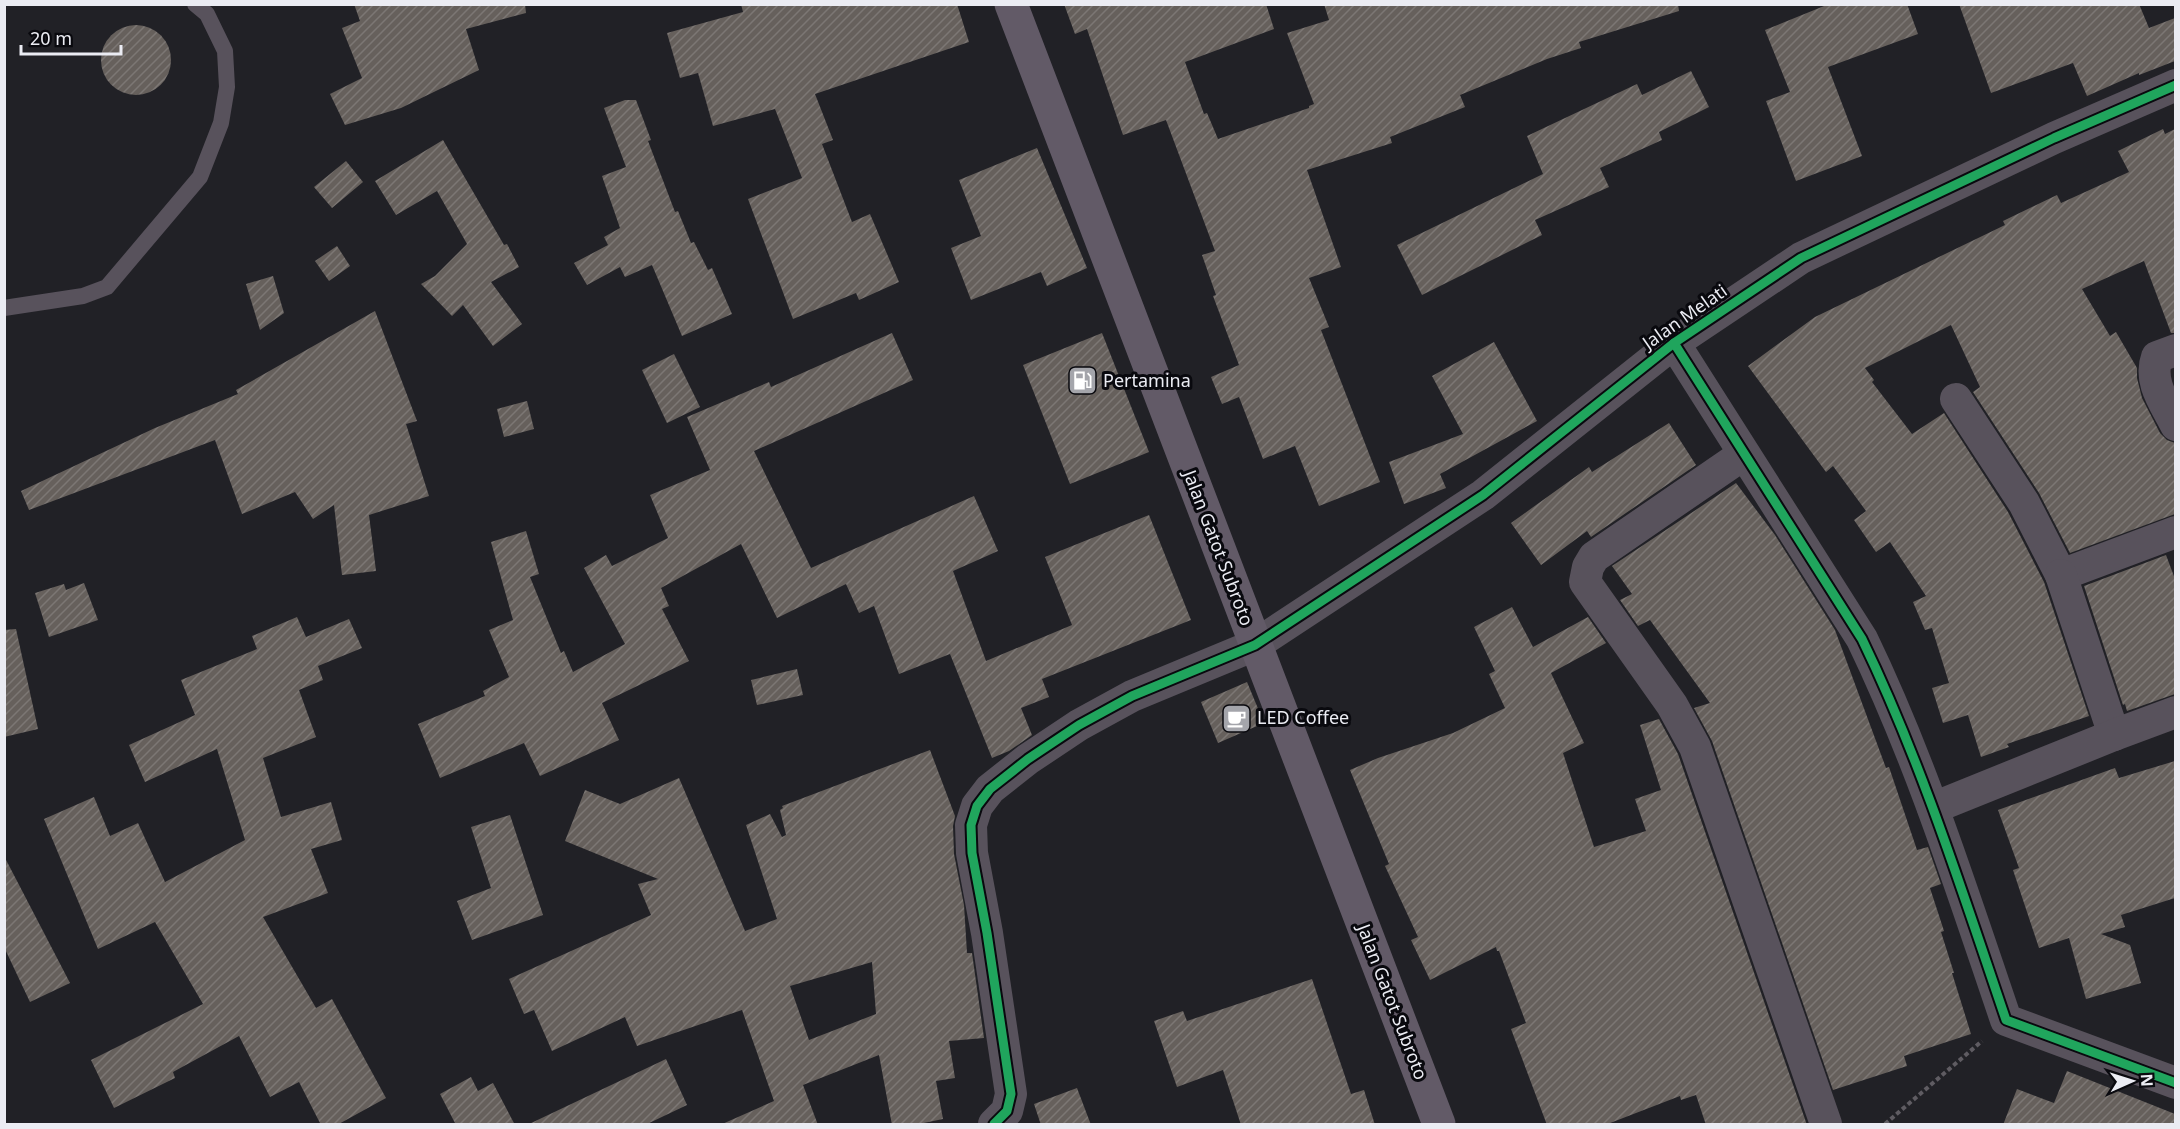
<svg xmlns="http://www.w3.org/2000/svg" width="2180" height="1129" viewBox="0 0 2180 1129" font-family="'Noto Sans',sans-serif">
<style>
.building{fill:url(#building-hatch);fill-rule:evenodd}
.lines{fill:none;stroke-linecap:round;stroke-linejoin:round}
.path{stroke:#5f5c62;stroke-width:4;stroke-dasharray:4.5 3;stroke-linecap:butt}
.service{stroke:#58525c;stroke-width:16}
.minor{stroke:#58525c;stroke-width:32}
.trunk{stroke:#625a67;stroke-width:33}
.cycleway-casing{stroke:#09090e;stroke-width:13}
.cycleway{stroke:#20a55d;stroke-width:9}
.labels{text-anchor:middle;stroke-width:6;stroke-linejoin:round;paint-order:stroke}
.street-label{font-size:18px;fill:#ebecf3;stroke:#09090e}
.poi-label{font-size:18px;fill:#ebecf3;stroke:#09090e;text-anchor:start}
</style>
<defs>
<pattern id="building-hatch" width="6" height="6" patternUnits="userSpaceOnUse" patternTransform="scale(1.5)"><rect width="6" height="6" fill="#66605c"/><path d="M-1 1l2-2M0 6l6-6M5 7l2-2" fill="none" stroke="#7c7774"/></pattern>
</defs>
<rect width="100%" height="100%" fill="#212126"/>
<g class="building">
<path d="M354 4H525L526 13 466 29 479 70 401 108 345 125 330 94 362 78 342 28 360 21Z"/>
<path d="M741 4H957L969 42 815 94 833 140 822 144 852 222 870 214 899 282 859 300 856 293 793 319 748 199 802 178 775 109 713 126 698 73 680 78 667 33 743 12Z"/>
<path d="M1064 4H1266L1274 29 1185 62 1204 114 1207 113 1218 139 1309 108V106L1314 104 1287 33 1329 20 1324 4H1678L1679 11 1579 42 1581 48 1547 59 1460 95 1465 107 1390 137 1392 143 1307 170 1341 267 1309 278 1329 327 1321 330 1380 482 1319 506 1295 446 1263 459 1239 397 1222 404 1211 377 1239 365 1213 296 1216 295 1202 255 1215 251 1166 120 1123 135 1087 29 1075 34Z"/>
<path d="M1829 4H1907L1918 34 1828 67 1862 156 1796 181 1766 101 1790 92 1765 30Z"/>
<path d="M1959 4H2139L2149 28 2175 18V61L2139 75V73L2087 96 2073 63 1991 93Z"/>
<circle cx="136" cy="60" r="35"/>
<path d="M1691 71 1709 107 1659 132 1662 140 1600 168 1609 187 1535 220 1542 235 1422 295 1397 245 1543 174 1527 136 1637 84 1642 95Z"/>
<path d="M625 100H636L651 140 648 141 675 212 678 211 691 243 694 242 708 270 712 268 732 314 682 336 652 265 625 277 620 267 587 285 574 263 608 245 604 237 620 228 602 176 626 167 604 108Z"/>
<path d="M2163 129 2165 134 2175 129V333H2171L2144 261 2082 289 2110 336 2116 332 2137 368V378L2142 398 2160 433 2167 440 2175 443V514L2070 553 2039 493 1973 392 1980 387 1951 325 1865 368 1874 380 1872 382 1912 434 1944 413 2008 512 2044 582 2089 716 2007 744 2009 747 1981 757 1968 715 1943 723 1932 688 1949 683 1932 628 1925 630 1913 602 1926 596 1890 542 1876 552 1854 520 1866 511 1833 466 1826 472 1748 366 1815 317 2005 225 2003 221 2057 195 2061 203 2129 172 2118 151Z"/>
<path d="M443 140 504 245 507 244 519 267 491 282 522 324 493 346 463 305 452 316 421 284 435 276 467 244 437 191 396 215 375 181Z"/>
<path d="M1037 148 1087 268 1047 286 1041 272 971 300 951 248 981 236 959 180Z"/>
<path d="M346 161 363 182 332 208 314 187Z"/>
<path d="M337 246 350 266 329 281 315 261Z"/>
<path d="M273 276 284 313 260 330 246 284Z"/>
<path d="M375 311 417 421 406 424 429 496 369 515 376 571 342 575 334 505 313 519 295 492 242 514 215 440 29 510 21 491 155 428 238 394 236 390Z"/>
<path d="M892 333 913 380 754 451 811 568 974 496 998 551 953 571 986 661 1072 625 1045 557 1149 515 1191 620 1042 679 1049 697 1021 708 1032 735 1009 751 992 758 950 654 899 674 874 606 859 613 846 584 777 618 741 544 661 588 669 606 662 609 689 661 602 703 619 740 540 776 524 743 440 778 418 724 485 696 483 691 509 677 489 630 513 620 491 542 526 531 539 574 530 577 561 653 564 651 573 672 625 644 584 568 606 555 612 566 668 538 650 495 710 470 687 417 769 382 771 387Z"/>
<path d="M1102 333 1149 452 1070 484 1023 365Z"/>
<path d="M1494 342 1537 421 1440 474 1446 488 1404 504 1389 462 1463 434 1432 376Z"/>
<path d="M674 354 700 407 667 423 642 370Z"/>
<path d="M527 401 534 429 504 437 497 409Z"/>
<path d="M1669 423 1696 465 1591 537 1587 531 1541 565 1511 523 1589 467 1592 472Z"/>
<path d="M1736 483 1775 535 1835 630 1886 768 1889 767 1917 850 1928 847 1941 884 1930 888 1944 931 1941 932 1954 973H1952L1971 1034 1904 1056 1907 1066 1833 1090 1712 741 1694 708 1710 703 1650 620 1638 626 1620 600 1632 594 1612 566Z"/>
<path d="M2166 555 2175 579V694L2127 711 2125 704 2123 705 2084 586Z"/>
<path d="M84 583 98 620 49 637 35 593 64 584 66 590Z"/>
<path d="M1512 607 1533 647 1588 617 1606 643 1551 673 1584 743 1563 753 1594 847 1646 831 1635 799 1661 790 1640 725 1659 719 1678 754 1807 1125H1706L1696 1095 1681 1100 1680 1096 1605 1125H1547L1511 1029 1526 1023 1499 951H1497L1496 947 1430 980 1411 940 1418 937 1385 866 1389 864 1350 770 1378 758 1453 733 1505 708 1489 674 1495 671 1474 627Z"/>
<path d="M297 617 306 637 349 619 362 648 318 666 323 680 299 690 316 737 263 758 281 817 331 802 342 840 311 849 328 893 263 917 316 1008 332 999 386 1098 337 1125H321L299 1082 270 1097 239 1036 173 1072 175 1078 114 1108 91 1060 203 1004 155 922 98 949 44 819 94 797 110 836 138 823 165 882 245 840 217 749 145 782 129 745 195 715 181 680 257 649 252 636Z"/>
<path d="M16 629 38 729 4 737V630Z"/>
<path d="M797 669 803 695 757 705 751 680Z"/>
<path d="M1247 682 1264 723 1218 743 1201 702Z"/>
<path d="M930 750 955 816 953 826 954 854 964 905 967 953H972L984 1038 949 1041 955 1078 936 1081 943 1119 914 1125H892L879 1055 803 1085 818 1125H720L774 1101 742 1010 637 1046 625 1017 552 1051 534 1010 524 1014 509 979 651 915 638 884 658 879 565 841 585 790 620 804 679 778 745 931 777 919 746 825 770 814 782 837 786 835 780 810 783 808 782 806ZM872 962 876 1014 809 1040 790 986Z"/>
<path d="M2175 761V898L2121 915 2125 927 2101 934 2130 945 2141 983 2086 999 2069 938 2039 948 2013 870 2019 868 1998 810 2115 768 2119 778Z"/>
<path d="M510 815 543 915 472 940 457 901 491 888 471 827Z"/>
<path d="M4 856 70 983 30 1002 4 947Z"/>
<path d="M1312 979 1351 1094 1364 1090 1375 1125H1241L1223 1070 1177 1087 1154 1021 1183 1011 1187 1021Z"/>
<path d="M666 1059 687 1105 645 1125H527Z"/>
<path d="M2067 1071 2175 1114V1125H2003L2017 1089 2054 1103Z"/>
<path d="M471 1077 478 1091 493 1083 515 1125H456L440 1094Z"/>
<path d="M1077 1088 1091 1125H1041L1034 1104Z"/>
</g>
<g class="lines">
<path class="path" d="M1885 1124 1982 1041"/>
<path class="service" d="M4 308 83 296 107 287 200 177 221 123 227 87 225 51 207 14 195 4"/>
<g class="minor">
<path d="M1674 343 1862 639C1921 761 1962 891 2006 1020L2176 1083"/>
<path d="M2176 350 2157 357C2148 382 2165 403 2176 425"/>
<path d="M1956 399 2024 503 2061 575 2176 532"/>
<path d="M1744 454 1594 557 1588 567 1585 582 1672 705 1695 747 1826 1124"/>
<path d="M2061 575 2114 735"/>
<path d="M1933 808 2114 735 2176 712"/>
<path d="M994 1124 1007 1111 1011 1094 987 933 972 853 971 825 977 806 990 789 1028 759 1079 725 1132 696 1255 645 1483 495 1674 343 1801 258 2054 138 2176 85"/>
</g>
<path class="trunk" d="M1011 4 1439 1124"/>
<defs>
<g id="cycleway">
<path d="M1674 343 1862 639C1921 761 1962 891 2006 1020L2176 1083"/>
<path d="M994 1124 1007 1111 1011 1094 987 933 972 853 971 825 977 806 990 789 1028 759 1079 725 1132 696 1255 645 1483 495 1674 343 1801 258 2054 138 2176 85"/>
</g>
</defs>
<use href="#cycleway" class="cycleway-casing"/>
<use href="#cycleway" class="cycleway"/>
</g>
<defs>
<symbol id="fuel-square" viewBox="-11 -11 22 22"><rect x="-9" y="-9" width="18" height="18" rx="4" fill="#a4a5ab" stroke="#09090e"/><path d="M-5.5-6h7V0h2V4h1.3V-2.5L3-4.5l.8-.8L6-3V5H2.5V1h-1V6h-7ZM-4.2-4.7v3.2H.2V-4.7Z" fill="#fff"/></symbol>
<symbol id="cafe-square" viewBox="-11 -11 22 22"><rect x="-9" y="-9" width="18" height="18" rx="4" fill="#a4a5ab" stroke="#09090e"/><path d="M-5.5-4.5H6V0H3Q3 3.5 0 3.5H-2.5Q-5.5 3.5-5.5 0ZM3-3.2v2h1.7v-2ZM-6 4.5H4V6H-6Z" fill="#fff"/></symbol>
</defs>
<g fill-rule="evenodd">
<use href="#fuel-square" x="1066" y="364" width="33" height="33"/>
<use href="#cafe-square" x="1220" y="702" width="33" height="33"/>
</g>
<g class="labels">
<g class="street-label">
<text transform="translate(1685 317) rotate(-35)" y="6">Jalan Melati</text>
<text transform="translate(1218 548) rotate(69)" y="6">Jalan Gatot Subroto</text>
<text transform="translate(1392 1002) rotate(69)" y="6">Jalan Gatot Subroto</text>
</g>
<g class="poi-label">
<text x="1103" y="387">Pertamina</text>
<text x="1257" y="724">LED Coffee</text>
</g>
</g>
<rect width="2180" height="1129" fill="none" stroke="#ebecf3" stroke-width="12"/>
<g transform="translate(2132 1081) rotate(87)" stroke="#09090e" stroke-width="4.5" paint-order="stroke">
<path d="M0-4.5L10 22L0 15L-10 22Z" fill="#ebecf3"/>
<text y="-9" font-size="16" font-weight="bold" text-anchor="middle" fill="#ebecf3">N</text>
</g>
<path d="M21 45v9h100v-9" fill="none" stroke="#ebecf3" stroke-width="3"/>
<text x="30" y="45" font-size="18" fill="#ebecf3" stroke="#09090e" stroke-width="4.5" paint-order="stroke">20 m</text>
</svg>
